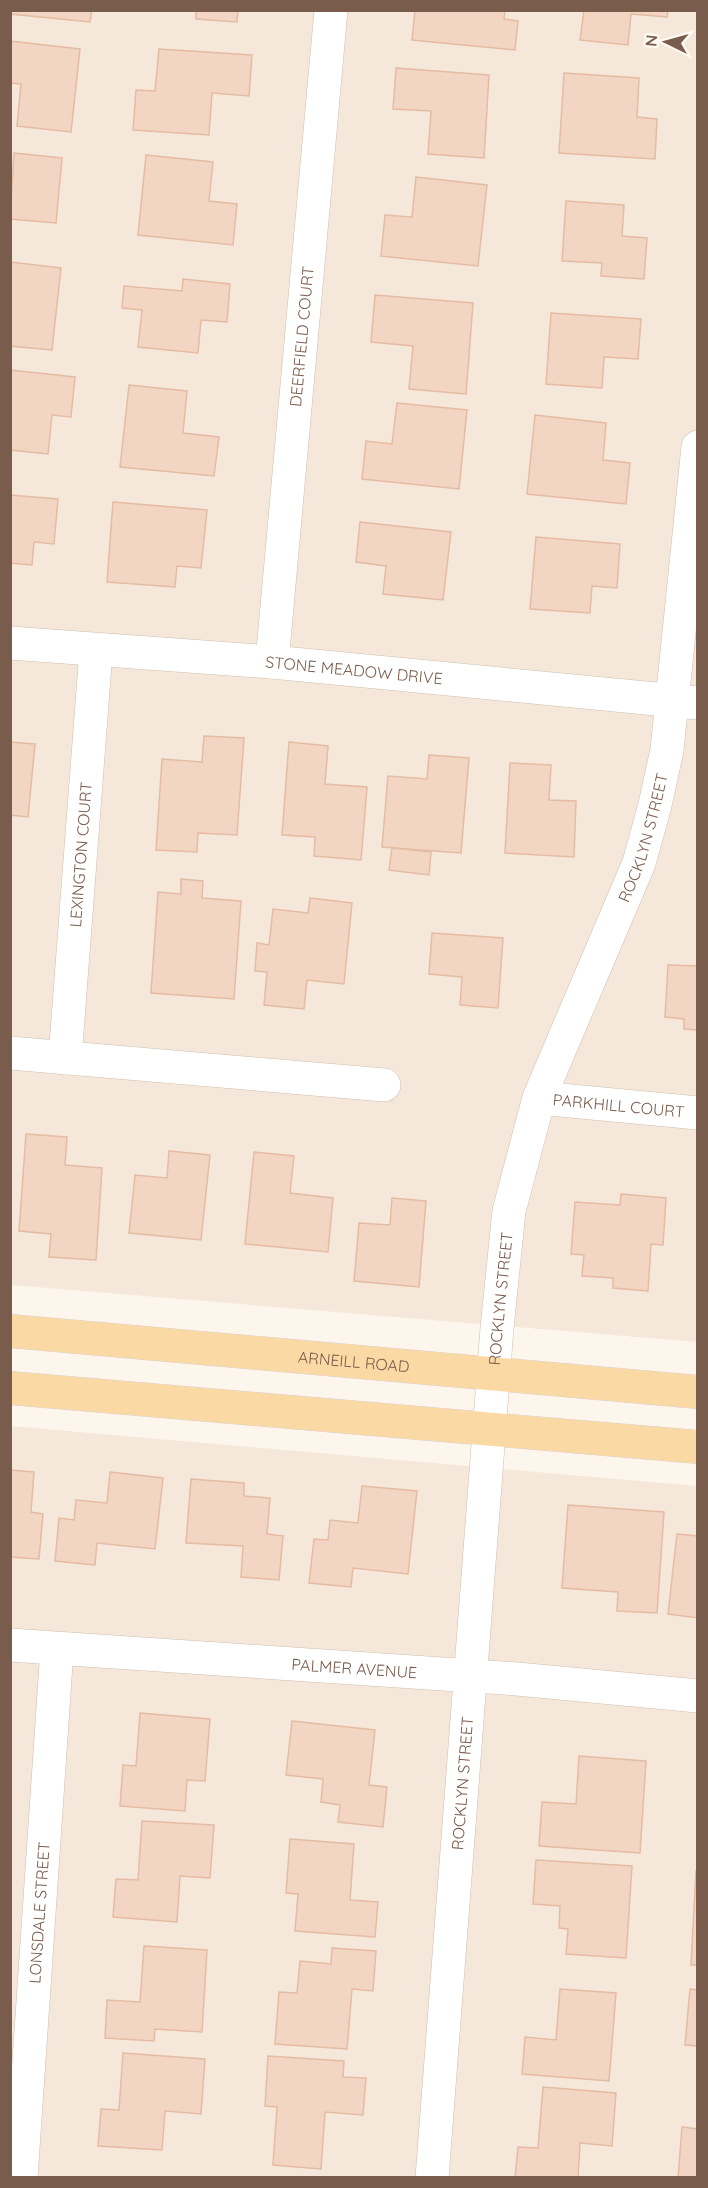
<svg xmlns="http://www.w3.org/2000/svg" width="708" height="2188" viewBox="0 0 708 2188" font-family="Quicksand,sans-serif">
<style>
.residential{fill:#f5e8da}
.building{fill:#f3d5c3;stroke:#e6bba3;stroke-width:1.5}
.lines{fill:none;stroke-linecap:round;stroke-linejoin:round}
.minor-casing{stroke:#d1beb0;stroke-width:34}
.major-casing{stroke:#dad1cd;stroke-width:34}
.minor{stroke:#fff;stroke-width:33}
.major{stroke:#fbd9a5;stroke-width:33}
.labels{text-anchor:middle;stroke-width:4.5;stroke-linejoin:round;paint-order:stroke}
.street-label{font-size:16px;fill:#7a5c4d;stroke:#fffaf3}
</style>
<rect width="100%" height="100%" fill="#fdf6ec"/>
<g class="residential">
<path d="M10 11H697V1342L11 1285Z"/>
<path d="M10 1426 697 1486V2177H11Z"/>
</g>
<g class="building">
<path d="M10 10H92L90 22 10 14Z"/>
<path d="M196 10H238L237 22 196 19Z"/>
<path d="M415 10H505L504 19 518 21 515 50 412 40Z"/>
<path d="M584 10H668L667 17 631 14 628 45 580 40Z"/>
<path d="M10 41 80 49 71 132 17 126 21 84 10 83Z"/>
<path d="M159 49 252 55 249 96 212 93 209 135 133 130 136 90 155 91Z"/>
<path d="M396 68 489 75 484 158 428 154 431 111 393 109Z"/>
<path d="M564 73 639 78 637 117 657 119 655 159 559 153Z"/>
<path d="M14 153 62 158 56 223 10 219Z"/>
<path d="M146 155 213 162 209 201 237 204 233 245 138 235Z"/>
<path d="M416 177 487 185 478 266 381 256 385 215 412 217Z"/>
<path d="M566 201 624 205 622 236 647 238 644 279 601 276 602 263 562 261Z"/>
<path d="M10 262 61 268 52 350 10 346Z"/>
<path d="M183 279 230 284 227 322 201 320 198 353 138 347 142 310 122 308 124 286 182 291Z"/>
<path d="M375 295 473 303 466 394 409 389 413 346 371 342Z"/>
<path d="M551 313 641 319 638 359 604 357 602 388 546 384Z"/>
<path d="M10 370 75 377 71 417 52 415 48 454 10 450Z"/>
<path d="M129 385 187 391 183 433 219 437 214 476 120 467Z"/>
<path d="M397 403 467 410 459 489 362 479 366 441 392 444Z"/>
<path d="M535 415 606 423 603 460 630 463 626 504 527 494Z"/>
<path d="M10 495 58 499 54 544 34 542 32 565 10 563Z"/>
<path d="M113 502 207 510 201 568 177 566 175 587 107 582Z"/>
<path d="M360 522 451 532 443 600 383 594 386 566 356 562Z"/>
<path d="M536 537 620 544 617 588 592 586 590 613 530 609Z"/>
<path d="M204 736 244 738 237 835 198 833 197 852 156 850 162 759 202 762Z"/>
<path d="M10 742 35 744 28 817 10 815Z"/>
<path d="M289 742 328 746 325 784 367 787 361 860 314 856 315 837 282 835Z"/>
<path d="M429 755 469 758 461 853 382 847 388 776 427 779Z"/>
<path d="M510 763 551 765 549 800 576 801 574 857 505 853Z"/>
<path d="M392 848 431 852 429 875 389 870Z"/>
<path d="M181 879 203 881 202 898 241 901 234 999 151 993 158 892 181 894Z"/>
<path d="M310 898 352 903 344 984 307 980 304 1009 264 1005 267 972 255 971 257 943 269 945 273 909 308 913Z"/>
<path d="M432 933 503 938 498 1008 460 1005 462 977 429 974Z"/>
<path d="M668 965 698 966V1030L684 1029V1019L665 1017Z"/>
<path d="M26 1134 67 1137 65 1165 102 1168 96 1260 49 1257 51 1234 19 1231Z"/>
<path d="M169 1151 210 1155 201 1240 129 1233 135 1175 167 1178Z"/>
<path d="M254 1152 294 1156 290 1193 333 1198 328 1252 245 1244Z"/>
<path d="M621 1194 666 1198 663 1245 651 1244 648 1291 613 1288V1278L582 1276 584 1255 571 1254 575 1202 620 1205Z"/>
<path d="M392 1198 426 1201 419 1287 354 1281 359 1223 390 1225Z"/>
<path d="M10 1470 34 1472 31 1512 43 1514 39 1559 10 1557Z"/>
<path d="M110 1472 163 1478 155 1549 97 1543 95 1565 55 1561 59 1518 74 1520 76 1500 107 1503Z"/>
<path d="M191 1479 244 1483V1496L270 1498 267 1534 283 1536 279 1580 241 1577 243 1546 186 1543Z"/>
<path d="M362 1486 417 1491 408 1574 353 1568 351 1587 309 1583 314 1539 328 1540 330 1520 358 1523Z"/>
<path d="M568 1505 664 1512 657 1613 617 1611 618 1592 562 1588Z"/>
<path d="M677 1534 698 1536V1618L668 1614Z"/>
<path d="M140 1713 210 1719 205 1781 187 1780 185 1811 120 1806 123 1765 136 1766Z"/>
<path d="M292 1721 375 1730 369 1785 387 1787 383 1827 338 1822 340 1805 321 1802 323 1779 286 1775Z"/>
<path d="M579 1756 646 1761 640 1853 539 1846 542 1802 576 1804Z"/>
<path d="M142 1821 214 1825 210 1878 180 1876 177 1922 113 1917 116 1879 138 1880Z"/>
<path d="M290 1839 354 1844 350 1900 378 1902 375 1937 295 1931 298 1894 286 1893Z"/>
<path d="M536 1860 632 1866 626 1958 566 1954 568 1929 559 1928 560 1906 533 1904Z"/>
<path d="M696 1871 698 1872V1965H691Z"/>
<path d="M144 1946 207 1950 202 2032 155 2029 154 2041 105 2038 107 2000 140 2002Z"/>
<path d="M332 1948 376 1951 373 1991 352 1989 347 2049 275 2044 279 1992 297 1993 300 1961 331 1964Z"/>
<path d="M560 1989 616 1993 609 2081 522 2074 525 2037 556 2040Z"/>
<path d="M690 1989 698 1990V2046L685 2045Z"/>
<path d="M123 2053 205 2059 201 2114 165 2111 162 2150 98 2146 101 2109 119 2110Z"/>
<path d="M268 2056 344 2061 343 2077 366 2078 363 2115 325 2112 321 2169 273 2165 277 2107 265 2106Z"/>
<path d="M543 2087 616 2093 612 2146 580 2143 578 2178H515L518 2147 538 2148Z"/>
<path d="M682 2127 698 2129V2178H678Z"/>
</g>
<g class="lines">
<defs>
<g id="minor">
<path id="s1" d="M10 643 272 662 698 703"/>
<path id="s2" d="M272 662 331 10"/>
<path d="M10 1053 384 1085"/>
<path id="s3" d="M65 1058 96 651"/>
<path id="s4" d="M539 1098 698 1113"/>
<path id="s5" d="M10 1645 517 1679 698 1696"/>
<path id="s6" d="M21 2178 57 1649"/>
<path id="s7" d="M432 2178 497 1328 509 1211 539 1098 639 863 655 805 667 750 698 447"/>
</g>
<g id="major">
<path id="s8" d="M10 1331 698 1392"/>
<path d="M10 1388 698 1447"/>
</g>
</defs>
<use href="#minor" class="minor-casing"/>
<use href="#major" class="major-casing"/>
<use href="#minor" class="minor"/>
<use href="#major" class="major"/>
</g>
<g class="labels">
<g class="street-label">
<text dy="6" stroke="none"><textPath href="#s2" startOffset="327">DEERFIELD COURT</textPath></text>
<text dy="6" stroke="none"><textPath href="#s1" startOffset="345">STONE MEADOW DRIVE</textPath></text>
<text dy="6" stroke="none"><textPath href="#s7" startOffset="1368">ROCKLYN STREET</textPath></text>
<text dy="6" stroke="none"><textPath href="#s3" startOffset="204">LEXINGTON COURT</textPath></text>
<text dy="6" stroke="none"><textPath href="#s4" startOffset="80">PARKHILL COURT</textPath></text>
<text dy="6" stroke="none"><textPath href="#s7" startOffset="882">ROCKLYN STREET</textPath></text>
<text dy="6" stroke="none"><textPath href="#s8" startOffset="345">ARNEILL ROAD</textPath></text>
<text dy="6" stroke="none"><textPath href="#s5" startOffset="345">PALMER AVENUE</textPath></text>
<text dy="6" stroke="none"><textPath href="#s7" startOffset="396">ROCKLYN STREET</textPath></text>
<text dy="6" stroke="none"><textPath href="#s6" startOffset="266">LONSDALE STREET</textPath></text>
</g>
</g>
<rect width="708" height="2188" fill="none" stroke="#7a5c4d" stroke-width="24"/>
<g transform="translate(666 42) rotate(275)" stroke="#fffaf3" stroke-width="4.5" paint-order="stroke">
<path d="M0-4.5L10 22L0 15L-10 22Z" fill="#7a5c4d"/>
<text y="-9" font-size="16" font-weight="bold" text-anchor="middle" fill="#7a5c4d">N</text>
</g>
</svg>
